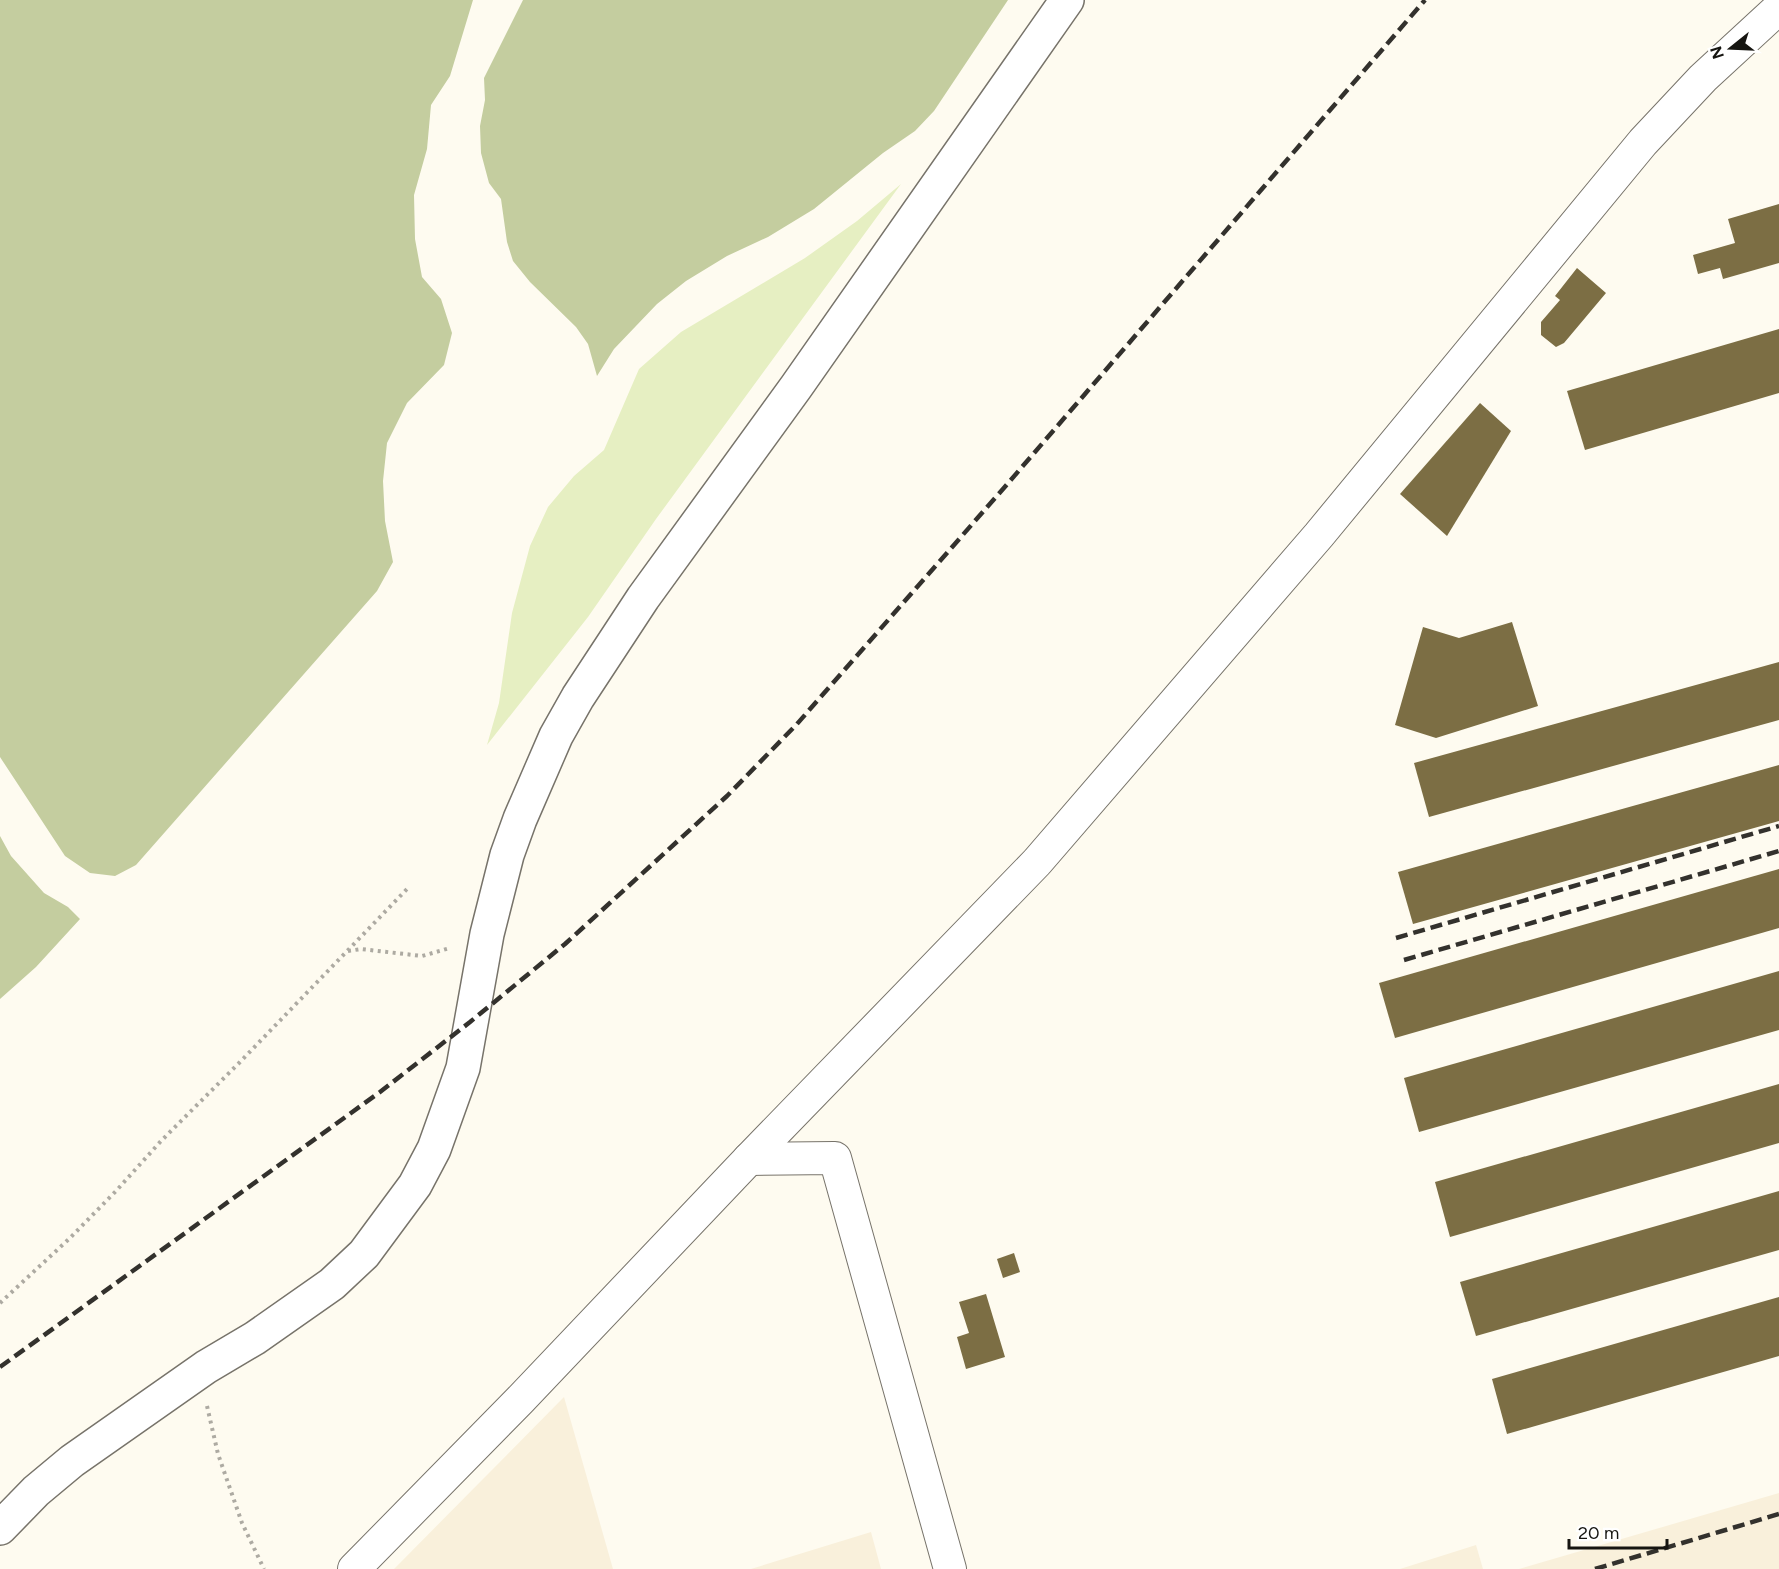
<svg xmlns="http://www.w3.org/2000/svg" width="1779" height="1569" viewBox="0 0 1779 1569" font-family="Figtree,sans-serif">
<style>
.industrial{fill:#f9f0db}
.green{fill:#e6efc2}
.forest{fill:#c4cd9f}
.building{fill:#7c6e44}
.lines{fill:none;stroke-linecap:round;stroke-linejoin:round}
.minor-casing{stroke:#77736a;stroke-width:34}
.major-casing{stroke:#77736a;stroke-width:36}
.path{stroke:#adaaa2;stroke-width:4;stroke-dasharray:3 4.5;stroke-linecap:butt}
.minor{stroke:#fff;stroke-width:32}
.major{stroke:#fff;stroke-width:33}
.rail{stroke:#33312d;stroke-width:4.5;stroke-dasharray:12 6;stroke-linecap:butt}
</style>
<rect width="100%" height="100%" fill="#fefbf0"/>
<g class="industrial">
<path d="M564 1397 613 1569H394Z"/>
<path d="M1779 1493V1569H1519Z"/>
<path d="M871 1532 881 1569H751Z"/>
<path d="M1476 1545 1483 1569H1400Z"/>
</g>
<path class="green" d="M901 184 656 519 588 617 487 745 499 703 512 613 530 546 548 507 574 476 604 450 639 369 681 332 805 258 857 221Z"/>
<g class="forest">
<path d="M0 0H473L450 76 431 105 427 149 414 195 415 239 422 277 441 299 452 333 444 365 407 403 387 443 383 481 385 521 393 562 377 591 136 865 115 876 90 873 65 856 0 757Z"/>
<path d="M523 0H1008L934 111 915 131 883 153 814 209 768 237 727 256 686 281 657 304 614 349 597 376 588 344 576 327 530 282 513 261 507 242 501 199 489 183 481 153 480 126 485 100 484 78Z"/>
<path d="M0 836 11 856 44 893 68 907 80 919 36 967 0 999Z"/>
</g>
<g class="building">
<path d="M1779 204V263L1723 279 1720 268 1698 274 1693 255 1735 243 1728 219Z"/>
<path d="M1577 268 1606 293 1564 343 1556 347 1541 335V322L1560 300 1555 296Z"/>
<path d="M1779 329V393L1585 450 1567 391Z"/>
<path d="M1480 403 1511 431 1447 536 1400 494Z"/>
<path d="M1512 622 1538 706 1436 738 1395 725 1423 627 1459 638Z"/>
<path d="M1779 662V720L1429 817 1414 763Z"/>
<path d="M1779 765V821L1413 924 1398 872Z"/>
<path d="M1779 869V928L1395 1038 1379 983Z"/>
<path d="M1779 971V1030L1419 1132 1404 1078Z"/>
<path d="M1779 1084V1143L1450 1237 1435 1182Z"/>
<path d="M1779 1191V1250L1476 1336 1460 1282Z"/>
<path d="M1014 1253 1020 1272 1003 1278 997 1259Z"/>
<path d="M986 1294 1005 1357 966 1369 957 1337 969 1333 959 1302Z"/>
<path d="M1779 1297V1356L1507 1434 1492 1379Z"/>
</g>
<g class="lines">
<defs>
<g id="minor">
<path d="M749 1159 835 1158 950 1569"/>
<path d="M354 1569 520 1400 749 1159 1037 862 1319 535 1643 142 1703 78 1779 8"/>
</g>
<path id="major" d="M0 1528 36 1491 72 1461 206 1367 255 1338 332 1284 364 1254 415 1185 434 1149 463 1068 487 934 507 855 520 819 556 736 578 697 643 598 796 387 1067 0"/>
</defs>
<use href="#minor" class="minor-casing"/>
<use href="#major" class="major-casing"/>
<g class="path">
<path d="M348 951 361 949 422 956 450 948"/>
<path d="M0 1303 70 1238 116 1191 161 1141 240 1062 407 889"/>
<path d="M207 1406 218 1454 242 1523 264 1569"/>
</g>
<use href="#minor" class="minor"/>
<use href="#major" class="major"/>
<g class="rail">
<path d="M1396 938 1779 826"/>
<path d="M1404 960 1779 851"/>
<path d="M0 1367 380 1092 470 1022 565 944 727 796 797 724 1003 489 1425 0"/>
<path d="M1595 1569 1779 1514"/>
</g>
</g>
<g transform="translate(1731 48) rotate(252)" stroke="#ffffff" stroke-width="4.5" paint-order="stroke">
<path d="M0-4.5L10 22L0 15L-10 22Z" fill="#161511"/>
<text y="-9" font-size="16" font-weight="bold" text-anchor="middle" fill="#161511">N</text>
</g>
<path d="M1569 1539v9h98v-9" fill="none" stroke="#161511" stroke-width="3"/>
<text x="1578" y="1539" font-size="18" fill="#161511" stroke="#ffffff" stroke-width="4.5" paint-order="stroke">20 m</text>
</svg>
